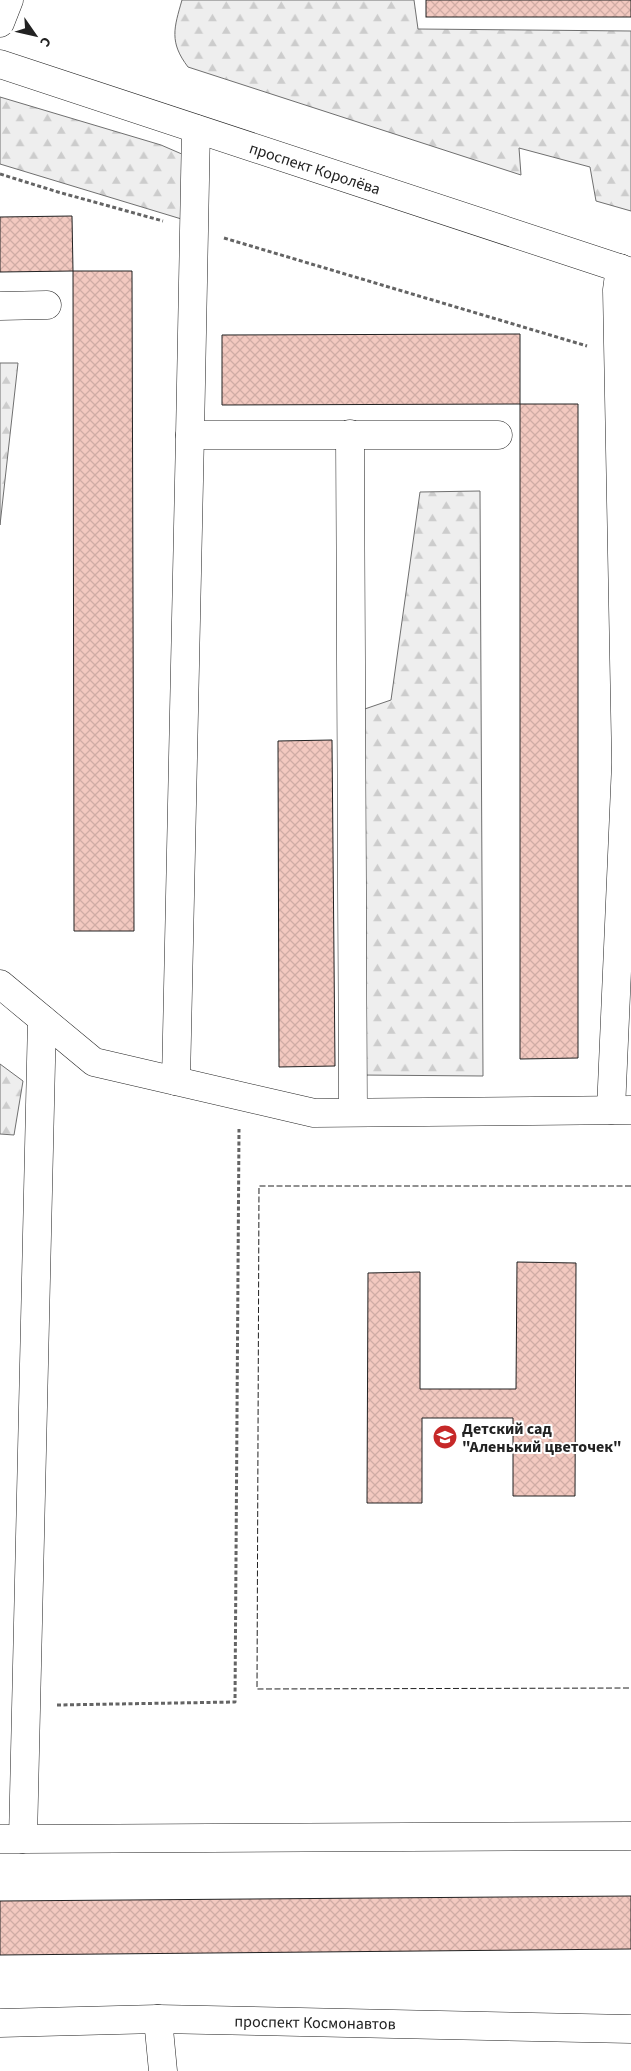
<svg xmlns="http://www.w3.org/2000/svg" width="631" height="2071" viewBox="0 0 631 2071" font-family="'Source Sans 3',sans-serif">
<style>
.forest{fill:url(#forest-firs);stroke:#6f6f6f}
.building{fill:url(#building-cross-hatch);stroke:#222}
.lines{fill:none;stroke-linecap:round;stroke-linejoin:round}
.minor-casing{stroke:#222;stroke-width:29}
.major-casing{stroke:#222;stroke-width:29}
.path{stroke:#646464;stroke-width:3;stroke-dasharray:4 2.5;stroke-linecap:butt}
.minor{stroke:#fff;stroke-width:28}
.major{stroke:#fff;stroke-width:28}
.fence{stroke:#222;stroke-width:1;stroke-dasharray:6 2.5;stroke-linecap:butt}
.labels{text-anchor:middle;stroke-width:4;stroke-linejoin:round;paint-order:stroke}
.street-label{font-size:16px;fill:#222;stroke:#fff}
.poi-label{font-size:16px;font-weight:bold;fill:#222;stroke:#fff;text-anchor:start}
</style>
<defs>
<pattern id="forest-firs" width="22" height="20" patternUnits="userSpaceOnUse" patternTransform="scale(1.25)"><rect width="22" height="20" fill="#eee"/><path d="M5 1l3.5 6h-7zM16 11l3.5 6h-7z" fill="#ccc"/></pattern>
<pattern id="building-cross-hatch" width="8" height="8" patternUnits="userSpaceOnUse" patternTransform="scale(1.25)"><rect width="8" height="8" fill="#f3c9c0"/><path d="M0 0l8 8M0 8l8-8" fill="none" stroke="#d0aca5"/></pattern>
</defs>
<rect width="100%" height="100%" fill="#fff"/>
<g class="forest">
<path d="M182 0H414L418 29 631 31V211L596 201 590 167 519 148 521 175 188 67C169 42 174 28 182 0Z"/>
<path d="M0 97 161 145 191 158 188 221 0 164Z"/>
<path d="M0 363H18L0 525Z"/>
<path d="M480 491 483 1076 360 1075 353 713 391 700 420 492Z"/>
<path d="M0 1064 23 1081 14 1135 0 1134Z"/>
</g>
<g class="building">
<rect x="426" y="0" width="205" height="17"/>
<path d="M72 216 73 271 0 272V217Z"/>
<path d="M73 271H132L134 931H74Z"/>
<path d="M520 334V404L222 405V335Z"/>
<path d="M520 404H578V1058L520 1059Z"/>
<path d="M332 740 335 1066 279 1067 278 741Z"/>
<path d="M517 1262 576 1263 575 1496H513V1418H422V1503H367L368 1273 420 1272V1389H516Z"/>
<path d="M631 1896V1949L0 1955V1901Z"/>
</g>
<g class="lines">
<defs>
<g id="minor">
<path d="M0 23 9 0"/>
<path d="M196 129 190 435H498"/>
<path d="M0 306 47 305"/>
<path d="M350 434 353 1112"/>
<path d="M0 984 94 1062 314 1113 631 1110"/>
<path d="M176 1081 190 435"/>
<path d="M611 1110 626 763 617 290 620 268"/>
<path d="M0 1839H23L42 1019"/>
<path d="M23 1839 631 1836"/>
<path d="M158 2019 163 2071"/>
<path d="M0 2023 158 2019 631 2029"/>
</g>
<path id="major" d="M0 64 631 272"/>
</defs>
<use href="#minor" class="minor-casing"/>
<use href="#major" class="major-casing"/>
<g class="path">
<path d="M0 174 58 192 163 221"/>
<path d="M224 238 587 346"/>
<path d="M57 1705 235 1702 239 1129"/>
</g>
<use href="#minor" class="minor"/>
<use href="#major" class="major"/>
<path class="fence" d="M631 1186H259L257 1689 631 1688"/>
</g>
<defs>
<symbol id="school-disc" viewBox="-11 -11 22 22"><circle r="9.5" fill="#c62828" stroke="#fff"/><path d="M0-5L7-2L0 1L-7-2ZM-4 1L0 2.5L4 1V4Q0 6-4 4Z" fill="#fff"/></symbol>
</defs>
<g fill-rule="evenodd">
<use href="#school-disc" x="431" y="1423" width="28" height="28"/>
</g>
<g class="labels">
<g class="street-label">
<text transform="translate(315 168) rotate(18)" y="6">проспект Королёва</text>
<text transform="translate(315 2022) rotate(1)" y="6">проспект Космонавтов</text>
</g>
<g class="poi-label">
<text x="462" y="1434">Детский сад<tspan x="462" dy="18">"Аленький цветочек"</tspan></text>
</g>
</g>
<g transform="translate(35 35) rotate(124)" stroke="#ffffff" stroke-width="4" paint-order="stroke">
<path d="M0-4L9 19L0 12L-9 19Z" fill="#222222"/>
<text y="-8" font-size="14" font-weight="bold" text-anchor="middle" fill="#222222">С</text>
</g>
</svg>
